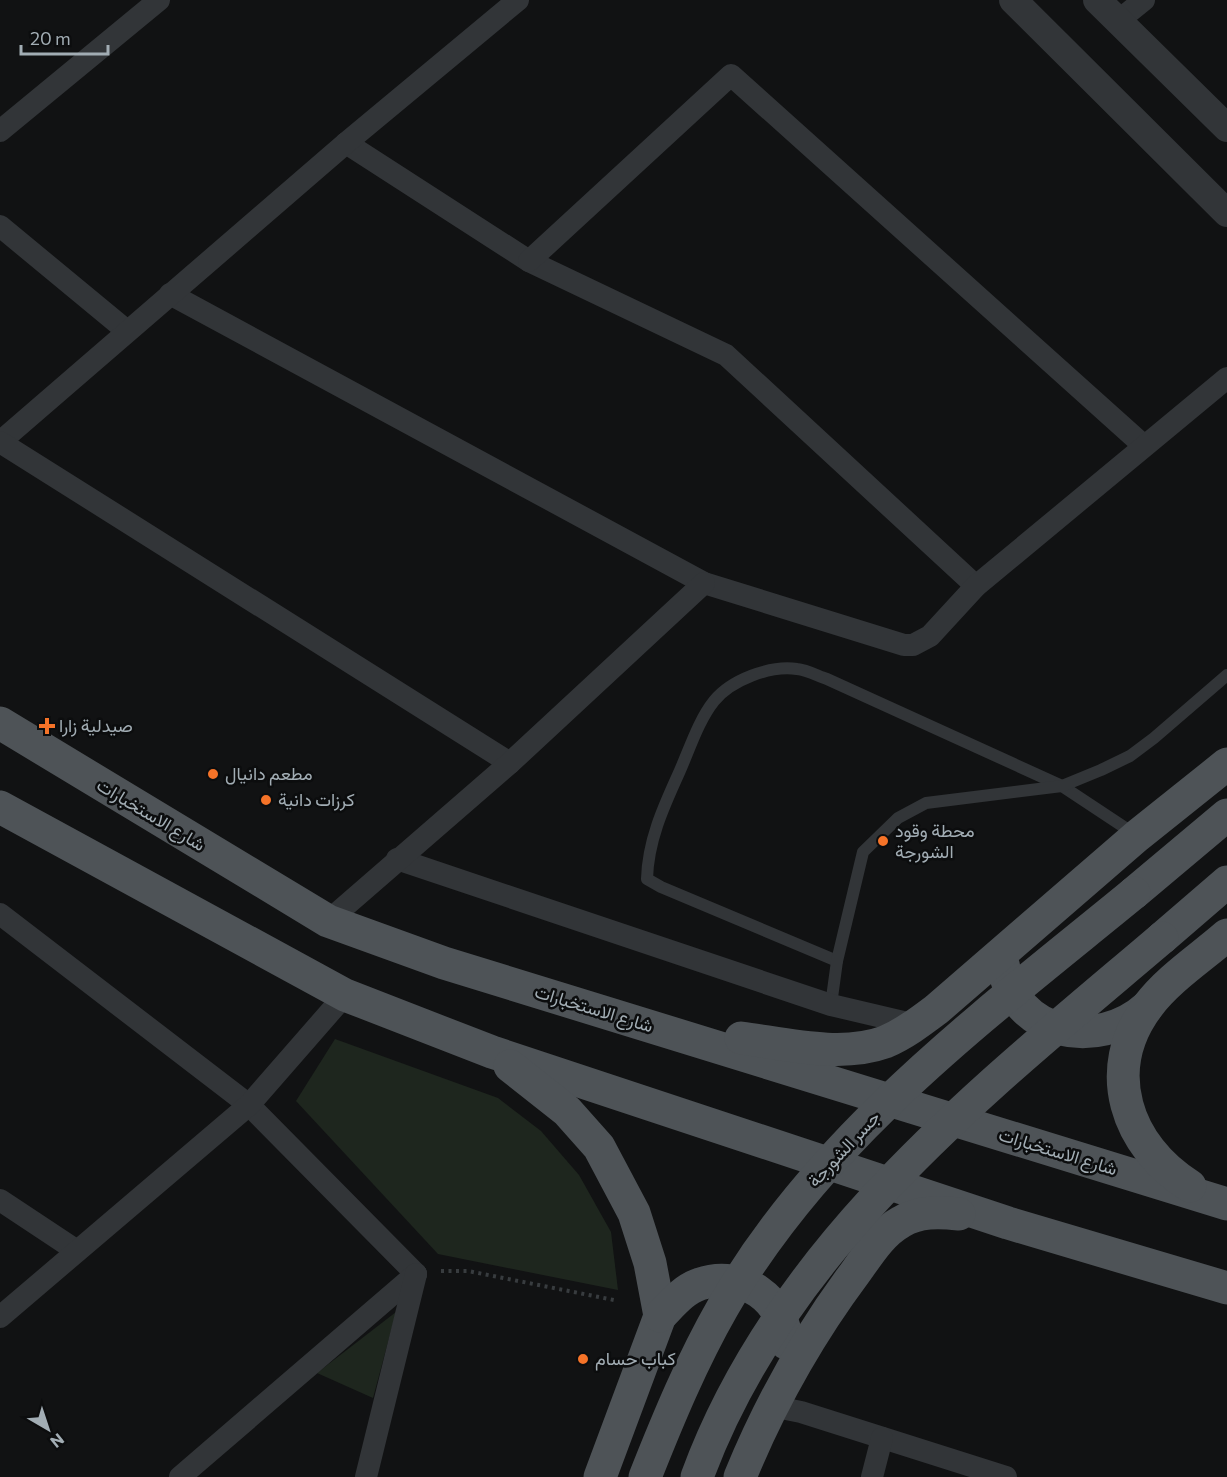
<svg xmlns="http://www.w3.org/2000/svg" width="1227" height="1477" viewBox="0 0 1227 1477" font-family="Commissioner,Vazirmatn,sans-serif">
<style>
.green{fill:#1e261e}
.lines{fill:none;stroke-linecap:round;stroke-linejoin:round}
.path{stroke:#383c3f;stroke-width:4;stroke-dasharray:3 4.5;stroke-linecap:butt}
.service{stroke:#323538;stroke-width:12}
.minor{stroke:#323538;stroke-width:22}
.tertiary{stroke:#323538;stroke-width:28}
.primary{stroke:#4e5357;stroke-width:33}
.primary-bridge{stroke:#4e5357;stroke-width:33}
.poi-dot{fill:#f57328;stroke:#0c0d0e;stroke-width:2}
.labels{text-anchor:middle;stroke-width:5;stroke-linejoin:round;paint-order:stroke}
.poi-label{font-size:18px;fill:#a2adb4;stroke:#0c0d0e;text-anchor:start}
.street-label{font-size:18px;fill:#a2adb4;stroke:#0c0d0e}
</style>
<rect width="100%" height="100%" fill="#111213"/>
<g class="green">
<path d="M335 1039 498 1098 541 1131 579 1175 611 1232 618 1290 438 1254 296 1101Z"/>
<path d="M396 1312 373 1398 317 1373Z"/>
</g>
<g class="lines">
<path class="path" d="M441 1271H468L614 1300"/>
<g class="service">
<path d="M837 961 661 887 647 879C648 841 663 808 678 775 689 751 698 721 714 701 731 680 770 665 797 669 807 670 818 676 827 679L1062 786 1136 835"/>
<path d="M831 1005 837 961 863 852 898 818 926 803 1062 786 1101 770 1130 756 1154 738 1227 675"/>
</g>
<g class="minor">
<path d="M1118 21 1144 0"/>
<path d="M0 131 159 0"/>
<path d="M346 143 529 261 726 355 976 586"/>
<path d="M0 226 127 331"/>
<path d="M529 261 731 75 1143 445"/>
<path d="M170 294 704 583 904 645H913L930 636 976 586 1227 378"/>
<path d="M0 442 346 143 518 0"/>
<path d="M0 442 510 763"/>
<path d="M397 859 831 1005 916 1025"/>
<path d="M0 914 249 1105 416 1274"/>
<path d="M328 921 510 763 704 583"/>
<path d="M0 1200 77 1251"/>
<path d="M0 1317 249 1105 345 995"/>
<path d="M771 1406 801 1412 1006 1477"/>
<path d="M180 1477 416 1274"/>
<path d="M366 1477 416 1274"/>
<path d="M872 1477 882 1438"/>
</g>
<g class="tertiary">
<path d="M1013 0 1227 213"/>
<path d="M1097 0 1227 128"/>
</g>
<g class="primary">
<path d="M0 723 328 921 444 963 1227 1204"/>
<path d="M0 807 345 995 492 1052 1008 1223 1227 1288"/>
<path d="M1134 893 1227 815"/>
<path d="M1162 938 1227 882"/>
<path d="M1003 964C1014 1036 1098 1051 1147 1007"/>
<path d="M741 1038C786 1044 841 1058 885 1042 904 1034 921 1021 937 1009L1137 836 1227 764"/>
<path d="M510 1066 567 1111 599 1147 634 1213 650 1263 660 1316 600 1477"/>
<path d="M1190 1186C1126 1146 1100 1070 1148 1006 1168 979 1202 957 1227 935"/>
<path d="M660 1316C672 1304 684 1289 700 1284 742 1269 786 1300 786 1343"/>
<path d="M740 1477C770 1404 808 1336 855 1273 868 1255 881 1233 901 1222 919 1211 939 1212 959 1214"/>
</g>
<g class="primary-bridge">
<path d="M645 1477C668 1419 692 1361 723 1307 821 1136 984 1016 1134 893"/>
<path d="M697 1477C781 1247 982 1091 1162 938"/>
</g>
</g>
<g class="poi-dot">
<path d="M44 717h6v6h6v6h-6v6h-6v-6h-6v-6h6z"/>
<circle cx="213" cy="774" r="6"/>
<circle cx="266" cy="800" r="6"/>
<circle cx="883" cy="841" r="6"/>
<circle cx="583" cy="1359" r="6"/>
</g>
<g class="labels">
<g class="poi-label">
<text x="59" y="732">صيدلية زارا</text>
<text x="225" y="780">مطعم دانيال</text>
<text x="278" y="806">كرزات دانية</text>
<text x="895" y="837">محطة وقود<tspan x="895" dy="21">الشورجة</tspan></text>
<text x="595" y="1365">كباب حسام</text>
</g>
<g class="street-label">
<text transform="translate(151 815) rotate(31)" y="6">شارع الاستخبارات</text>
<text transform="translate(594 1009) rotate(17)" y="6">شارع الاستخبارات</text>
<text transform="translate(844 1149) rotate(-47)" y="6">جسر الشورجة</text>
<text transform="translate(1058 1152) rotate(17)" y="6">شارع الاستخبارات</text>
</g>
</g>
<g transform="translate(48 1429) rotate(141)" stroke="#0c0d0e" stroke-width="4.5" paint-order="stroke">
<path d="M0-4.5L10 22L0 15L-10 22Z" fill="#a2adb4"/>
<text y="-9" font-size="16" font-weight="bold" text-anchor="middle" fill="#a2adb4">N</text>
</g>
<path d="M21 45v9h87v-9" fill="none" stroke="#a2adb4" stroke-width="3"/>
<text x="30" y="45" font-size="18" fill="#a2adb4" stroke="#0c0d0e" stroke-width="4.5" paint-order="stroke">20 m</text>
</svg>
